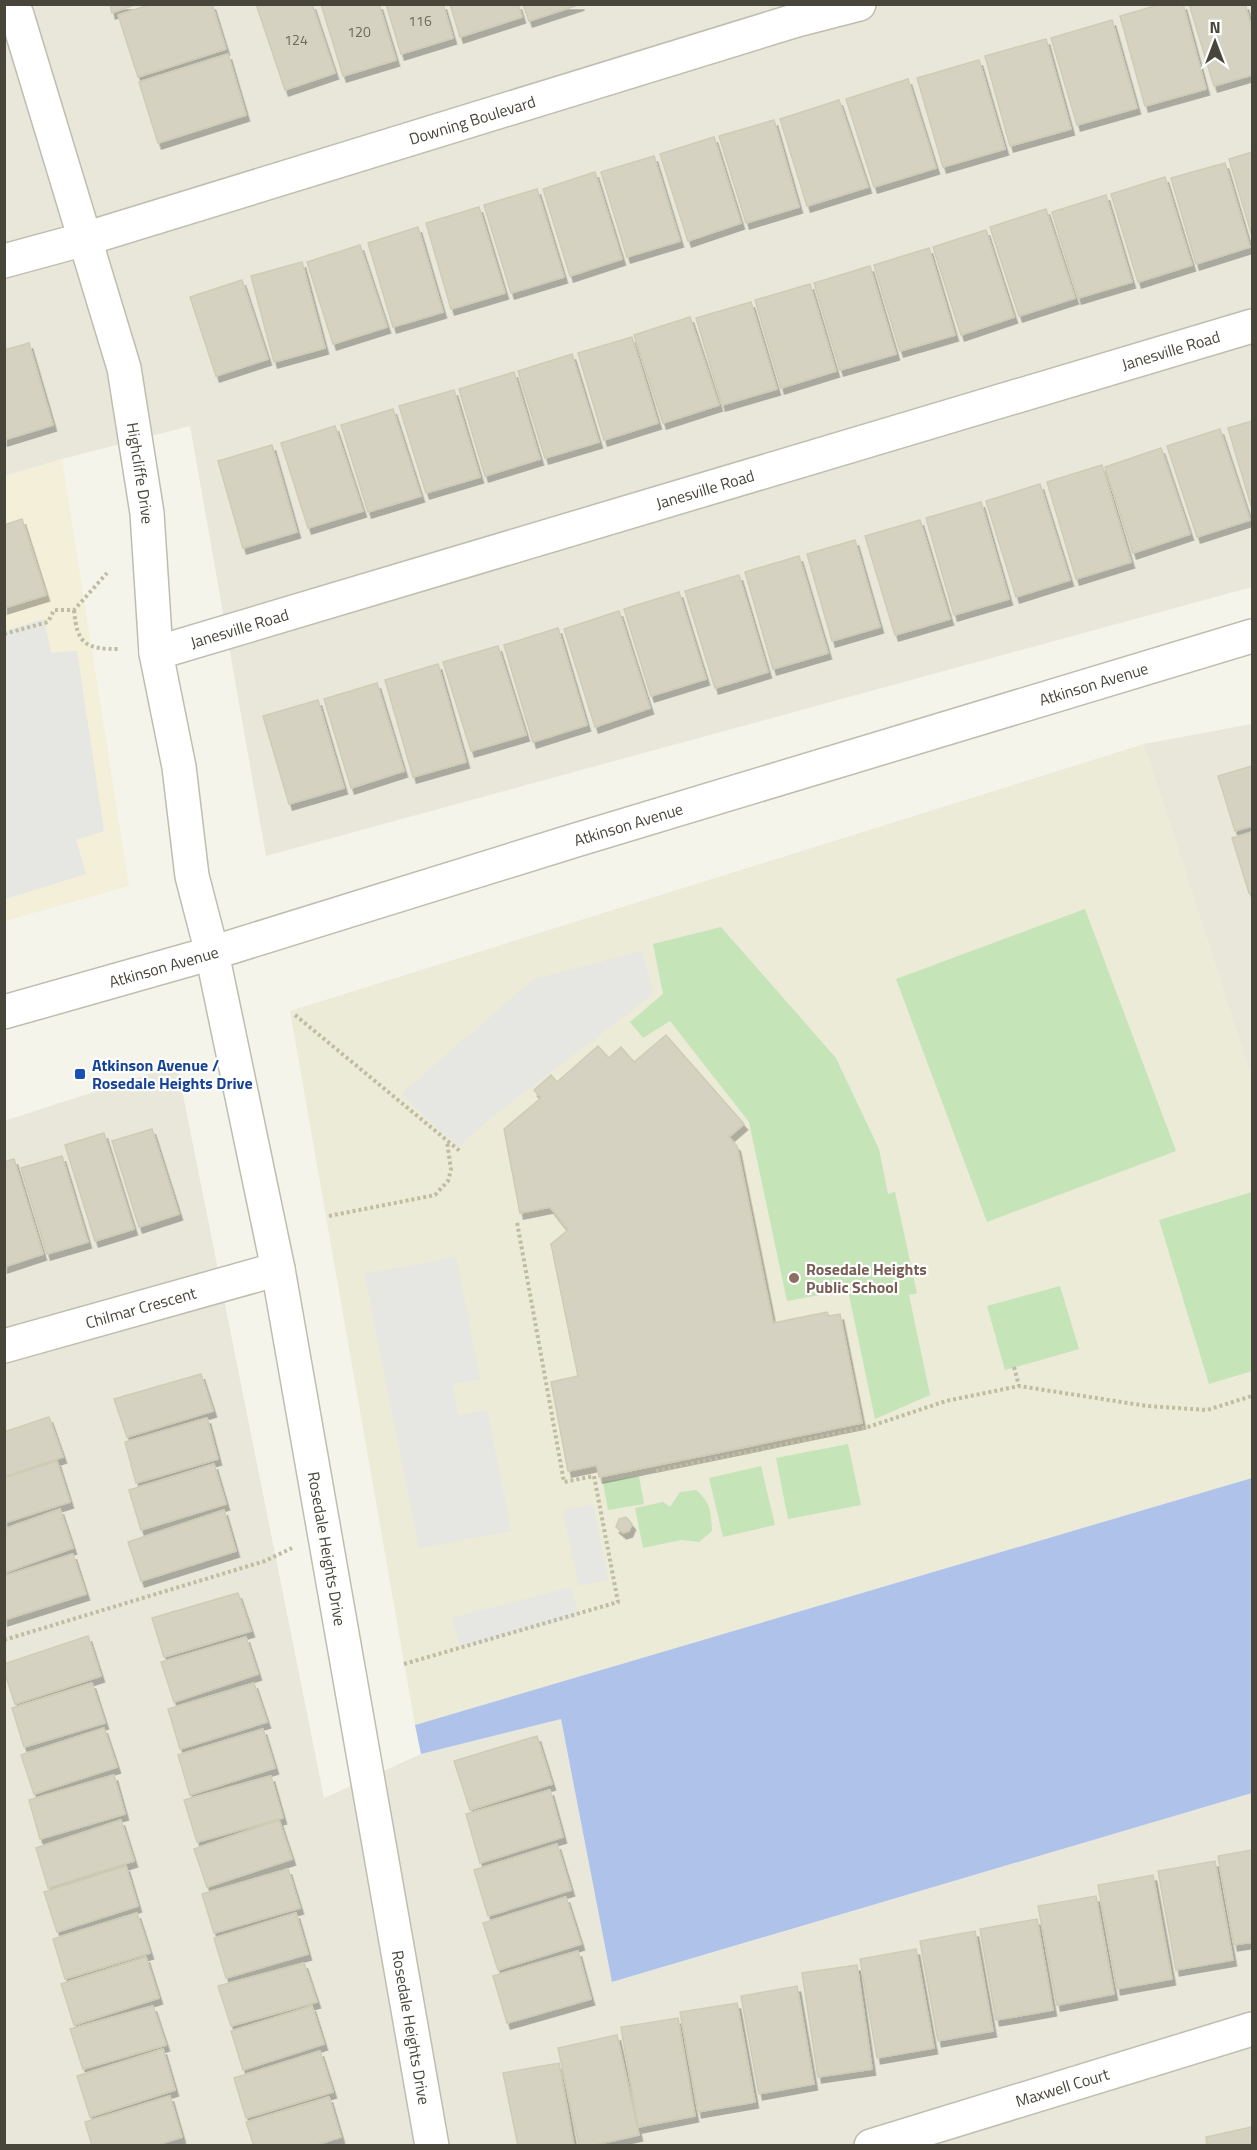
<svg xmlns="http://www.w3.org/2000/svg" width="1257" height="2150" viewBox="0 0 1257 2150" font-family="'Titillium Web',sans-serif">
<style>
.residential{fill:#e8e7da}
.commercial{fill:#f3efd9}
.education{fill:#ecebd7}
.green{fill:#c5e4b8}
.parking{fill:#e6e6e2}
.water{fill:#aec2ea}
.building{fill:#d5d2c2;stroke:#cfccb5;stroke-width:1.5;filter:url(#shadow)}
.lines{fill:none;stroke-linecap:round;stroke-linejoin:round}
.minor-casing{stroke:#bfbeae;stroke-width:36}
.path{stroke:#bfbda1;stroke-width:4;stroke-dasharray:3 3;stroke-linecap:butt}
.minor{stroke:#fff;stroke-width:33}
.transit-dot{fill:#1a4fb4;stroke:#fff;stroke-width:2}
.education-dot{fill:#8d6e63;stroke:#fff;stroke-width:2}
.labels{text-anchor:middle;stroke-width:4.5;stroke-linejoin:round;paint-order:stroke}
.number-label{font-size:14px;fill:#6b695c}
.street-label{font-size:16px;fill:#48463a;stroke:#fff}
.transit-label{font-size:16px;font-weight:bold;fill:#164399;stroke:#fff;text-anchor:start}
.education-label{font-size:16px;font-weight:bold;fill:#785e54;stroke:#fff;text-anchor:start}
</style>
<defs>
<filter id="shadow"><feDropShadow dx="3.5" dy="6" stdDeviation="0" flood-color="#0004"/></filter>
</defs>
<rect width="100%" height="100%" fill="#f4f4eb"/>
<g class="residential">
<path d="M5 5H1252V587L266 856 190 426 62 459 5 476Z"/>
<path d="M1252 724V1079L1144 744Z"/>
<path d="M177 1065 324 1798 421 1754 561 1719 613 1982 1252 1793V2145H5L4 1121Z"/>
</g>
<path class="commercial" d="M62 459 129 886 5 921V476Z"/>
<path class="education" d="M1144 744 1252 1079V1478L415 1725 290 1011Z"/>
<g class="green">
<path d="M1085 909 1176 1151 987 1222 896 979Z"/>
<path d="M721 927 836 1058 879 1149 888 1194 895 1192 917 1293 909 1295 930 1395 875 1419 848 1290 787 1301 749 1122 670 1021 643 1038 630 1022 663 994 653 944Z"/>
<path d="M1252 1192V1371L1209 1384 1159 1220Z"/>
<path d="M1060 1286 1079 1349 1005 1370 987 1306Z"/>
<path d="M848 1444 861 1505 788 1519 776 1458Z"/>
<path d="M761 1466 775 1525 723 1537 709 1478Z"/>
<path d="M639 1476 644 1504 608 1510 603 1482Z"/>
<path d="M696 1490C711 1503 711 1512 712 1531L699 1542 681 1540 643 1548 635 1508 663 1502 670 1507 680 1492Z"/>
</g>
<g class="parking">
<path d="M44 619 51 653 77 651 104 831 76 840 86 874 5 899V631Z"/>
<path d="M642 951 653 994 488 1120 459 1147 401 1094 534 979Z"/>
<path d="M456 1257 480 1379 452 1384 458 1415 487 1410 511 1531 419 1548 365 1274Z"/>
<path d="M593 1505 608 1580 579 1586 563 1510Z"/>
<path d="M571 1587 579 1617 460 1647 452 1618Z"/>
</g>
<path class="water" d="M1252 1478V1793L612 1982 561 1719 421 1754 415 1725Z"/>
<g class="building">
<path d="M110 4H137L112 13Z"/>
<path d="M152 4H212L226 49 138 77 118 15Z"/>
<path d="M263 4H312L335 73 285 90 257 7Z"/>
<path d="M321 4H379L396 60 343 76Z"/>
<path d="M386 4H443L453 38 401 54Z"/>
<path d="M450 4H518L522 17 460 37Z"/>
<path d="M523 4H581L529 21Z"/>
<path d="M1162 4H1183L1206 89 1145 106 1120 16Z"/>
<path d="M1189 4H1245L1252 29V75L1214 86Z"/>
<path d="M1112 20 1137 108 1077 125 1051 38Z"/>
<path d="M1046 39 1071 129 1010 146 985 56Z"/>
<path d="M228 54 246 115 158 143 139 82Z"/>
<path d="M979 60 1005 149 943 167 917 78Z"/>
<path d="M908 79 936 168 874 187 846 99Z"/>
<path d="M839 100 868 187 807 206 780 119Z"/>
<path d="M774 120 799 207 746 223 719 136Z"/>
<path d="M714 137 741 223 688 241 660 154Z"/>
<path d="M1252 152V236L1229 159Z"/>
<path d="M654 156 680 241 627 257 601 172Z"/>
<path d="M1225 163 1250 247 1196 264 1171 178Z"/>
<path d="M595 172 622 259 570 276 543 189Z"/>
<path d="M1165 177 1192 265 1138 282 1111 194Z"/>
<path d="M537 189 564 277 511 293 484 205Z"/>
<path d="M1106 195 1132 282 1078 298 1052 212Z"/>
<path d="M479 207 505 293 451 309 426 223Z"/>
<path d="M1046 209 1075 298 1019 316 990 227Z"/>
<path d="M418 227 443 312 393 327 368 243Z"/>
<path d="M986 230 1014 317 961 335 933 247Z"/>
<path d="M360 245 387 327 333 344 307 262Z"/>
<path d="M929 248 955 335 900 351 874 265Z"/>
<path d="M302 262 325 348 274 362 251 276Z"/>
<path d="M870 266 896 354 840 370 814 283Z"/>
<path d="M242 280 268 359 216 376 190 297Z"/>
<path d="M810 284 836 371 781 388 755 300Z"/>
<path d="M751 302 777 389 722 405 696 318Z"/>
<path d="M690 317 719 405 663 423 634 335Z"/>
<path d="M632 337 658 423 604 440 578 353Z"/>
<path d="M29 343 53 425 4 440V350Z"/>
<path d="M572 354 599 442 545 458 518 371Z"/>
<path d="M514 372 540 459 485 476 459 389Z"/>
<path d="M454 390 480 477 426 493 399 406Z"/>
<path d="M393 409 421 496 368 512 341 425Z"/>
<path d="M1252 421V509L1228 428Z"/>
<path d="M335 426 363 511 308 528 281 443Z"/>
<path d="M1220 429 1250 520 1197 537 1167 446Z"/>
<path d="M272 445 297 532 243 548 218 461Z"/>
<path d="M1161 448 1190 534 1133 553 1105 467Z"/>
<path d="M1102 465 1131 562 1076 579 1047 482Z"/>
<path d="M1040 484 1070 580 1016 597 986 501Z"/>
<path d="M981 502 1009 599 954 615 926 518Z"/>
<path d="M22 519 46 595 4 608V525Z"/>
<path d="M920 520 950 619 895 635 865 536Z"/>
<path d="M855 540 880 627 832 641 807 554Z"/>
<path d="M799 556 828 653 773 669 745 572Z"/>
<path d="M739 575 768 672 715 688 685 591Z"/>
<path d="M679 592 706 679 651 696 624 609Z"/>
<path d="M619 611 650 708 595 727 564 629Z"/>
<path d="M558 628 587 725 533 742 504 645Z"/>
<path d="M498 646 526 735 471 751 443 662Z"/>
<path d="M438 664 466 762 413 777 385 680Z"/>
<path d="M377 683 404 771 351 788 324 699Z"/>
<path d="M318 700 344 788 289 804 263 716Z"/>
<path d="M1252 766V826L1235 831 1218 776Z"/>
<path d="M1252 832V892L1249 893 1232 838Z"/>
<path d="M666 1035 744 1124 729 1137 737 1146 773 1323 827 1312 829 1316 840 1314 862 1423 599 1477 597 1465 568 1471 551 1382 578 1376 551 1244 568 1230 550 1207 520 1213 504 1129 541 1098 534 1090 551 1075 557 1082 598 1046 609 1058 621 1047 634 1062Z"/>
<path d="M152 1129 179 1214 139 1227 112 1141Z"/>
<path d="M104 1133 134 1229 95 1241 65 1145Z"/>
<path d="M62 1156 88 1242 47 1254 21 1168Z"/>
<path d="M14 1159 43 1254 4 1267V1162Z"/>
<path d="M201 1374 213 1411 127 1437 114 1399Z"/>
<path d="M49 1417 63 1457 4 1477V1432Z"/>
<path d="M207 1418 218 1459 136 1483 125 1442Z"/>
<path d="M57 1461 70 1502 4 1523V1478Z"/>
<path d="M214 1464 226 1504 141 1530 129 1490Z"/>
<path d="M60 1509 73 1548 4 1573V1529Z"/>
<path d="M224 1510 236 1551 141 1581 128 1542Z"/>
<path d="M626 1517 632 1524 629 1531 623 1533 616 1527 619 1519Z"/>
<path d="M73 1554 86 1594 4 1620V1576Z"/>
<path d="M238 1593 251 1631 164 1657 152 1618Z"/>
<path d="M88 1636 101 1676 15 1704 4 1671V1664Z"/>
<path d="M246 1637 258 1674 174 1702 161 1662Z"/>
<path d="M92 1683 105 1723 24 1747 12 1708Z"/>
<path d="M254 1683 267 1722 180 1749 168 1709Z"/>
<path d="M104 1728 117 1767 34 1794 21 1755Z"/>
<path d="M263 1729 275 1768 190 1795 178 1755Z"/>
<path d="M537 1736 552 1784 470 1810 454 1761Z"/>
<path d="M114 1775 125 1814 40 1839 29 1800Z"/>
<path d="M271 1776 283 1818 197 1842 184 1800Z"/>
<path d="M550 1790 563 1837 480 1863 466 1814Z"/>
<path d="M121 1820 134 1861 48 1888 36 1848Z"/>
<path d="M279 1820 292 1859 207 1887 194 1849Z"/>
<path d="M557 1844 571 1890 488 1916 474 1870Z"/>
<path d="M1252 1850V1942L1234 1945 1218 1856Z"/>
<path d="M1215 1861 1233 1960 1176 1970 1158 1871Z"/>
<path d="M126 1866 138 1906 57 1932 44 1892Z"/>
<path d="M288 1869 300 1908 214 1933 202 1894Z"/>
<path d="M1153 1875 1172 1979 1117 1989 1098 1885Z"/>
<path d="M1096 1896 1114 1994 1057 2005 1038 1906Z"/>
<path d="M566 1897 581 1944 498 1970 483 1923Z"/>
<path d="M137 1913 150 1953 65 1979 53 1939Z"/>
<path d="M296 1913 308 1954 226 1978 214 1938Z"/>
<path d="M1037 1919 1053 2010 996 2020 980 1929Z"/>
<path d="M975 1931 993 2031 938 2041 920 1941Z"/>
<path d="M916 1949 934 2048 877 2058 860 1959Z"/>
<path d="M578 1951 591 1999 507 2023 493 1976Z"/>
<path d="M146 1957 159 1998 74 2025 61 1984Z"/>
<path d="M304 1963 317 2002 231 2026 218 1986Z"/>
<path d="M857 1965 872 2069 818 2077 802 1973Z"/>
<path d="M797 1986 814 2084 759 2094 741 1996Z"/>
<path d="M737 2003 755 2102 698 2112 680 2012Z"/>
<path d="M153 2006 166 2045 83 2069 70 2029Z"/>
<path d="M312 2006 324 2044 243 2070 231 2031Z"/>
<path d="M678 2018 695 2116 638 2127 621 2027Z"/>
<path d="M617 2035 639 2135 590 2146H579L558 2048Z"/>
<path d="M163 2049 175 2090 90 2117 77 2076Z"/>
<path d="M320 2051 333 2092 246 2118 234 2078Z"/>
<path d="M559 2063 574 2146H518L503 2073Z"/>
<path d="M170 2096 182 2137 154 2146H92L85 2122Z"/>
<path d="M329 2097 341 2137 313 2146H254L246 2122Z"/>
<path d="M1252 2127V2146H1207L1206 2137Z"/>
</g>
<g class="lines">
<defs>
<g id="minor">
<path id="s1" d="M11 4 17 15 124 368 147 513 156 653 179 767 192 876 212 953 278 1269 432 2146"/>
<path id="s2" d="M4 261 85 239 797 20 859 4"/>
<path id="s3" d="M156 653 1252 326"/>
<path id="s4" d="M4 1012 212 953 576 840 1252 636"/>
<path id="s5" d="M4 1346 278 1269"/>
<path id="s6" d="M871 2146 1252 2029"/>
</g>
</defs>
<use href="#minor" class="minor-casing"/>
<g class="path">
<path d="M74 610C77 645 86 649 119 649"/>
<path d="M4 634 48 622 54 610H74L107 573"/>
<path d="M295 1015 461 1152"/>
<path d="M329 1216 435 1195 448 1181 451 1170 447 1141"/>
<path d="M1014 1367 1019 1386"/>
<path d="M656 1471 868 1427 946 1401 1019 1386 1147 1406 1207 1410 1252 1396"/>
<path d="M4 1640 265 1561 292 1548"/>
<path d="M404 1664 618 1602 594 1476 564 1482 517 1222"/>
</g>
<use href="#minor" class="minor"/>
</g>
<rect class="transit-dot" x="74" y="1068" width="12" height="12" rx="3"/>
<circle class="education-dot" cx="794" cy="1278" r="6"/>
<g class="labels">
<g class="number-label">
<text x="420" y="26">116</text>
<text x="359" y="37">120</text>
<text x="296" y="45">124</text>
</g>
<g class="street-label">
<text dy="6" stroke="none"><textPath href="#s2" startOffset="489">Downing Boulevard</textPath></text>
<text dy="6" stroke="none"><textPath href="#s3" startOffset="1059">Janesville Road</textPath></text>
<text dy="6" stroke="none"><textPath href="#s1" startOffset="488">Highcliffe Drive</textPath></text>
<text dy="6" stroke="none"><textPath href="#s3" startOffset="573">Janesville Road</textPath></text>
<text dy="6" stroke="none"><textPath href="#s3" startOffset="87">Janesville Road</textPath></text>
<text dy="6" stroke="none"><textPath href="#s4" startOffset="1138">Atkinson Avenue</textPath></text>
<text dy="6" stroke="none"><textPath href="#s4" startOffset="652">Atkinson Avenue</textPath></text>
<text dy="6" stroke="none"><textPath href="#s4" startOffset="166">Atkinson Avenue</textPath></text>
<text dy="6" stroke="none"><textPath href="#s5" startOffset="142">Chilmar Crescent</textPath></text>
<text dy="6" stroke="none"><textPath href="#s1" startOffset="1581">Rosedale Heights Drive</textPath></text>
<text dy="6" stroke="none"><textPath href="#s1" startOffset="2067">Rosedale Heights Drive</textPath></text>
<text dy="6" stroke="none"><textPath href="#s6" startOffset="200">Maxwell Court</textPath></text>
</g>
<g class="transit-label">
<text x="92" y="1071">Atkinson Avenue /<tspan x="92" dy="18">Rosedale Heights Drive</tspan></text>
</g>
<g class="education-label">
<text x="806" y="1275">Rosedale Heights<tspan x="806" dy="18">Public School</tspan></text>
</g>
</g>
<rect width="1257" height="2150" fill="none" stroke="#48463a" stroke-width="12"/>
<g transform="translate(1215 42)" stroke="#ffffff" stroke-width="4.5" paint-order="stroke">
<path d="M0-4.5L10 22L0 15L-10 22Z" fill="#48463a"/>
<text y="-9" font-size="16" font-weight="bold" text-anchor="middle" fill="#48463a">N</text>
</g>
</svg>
